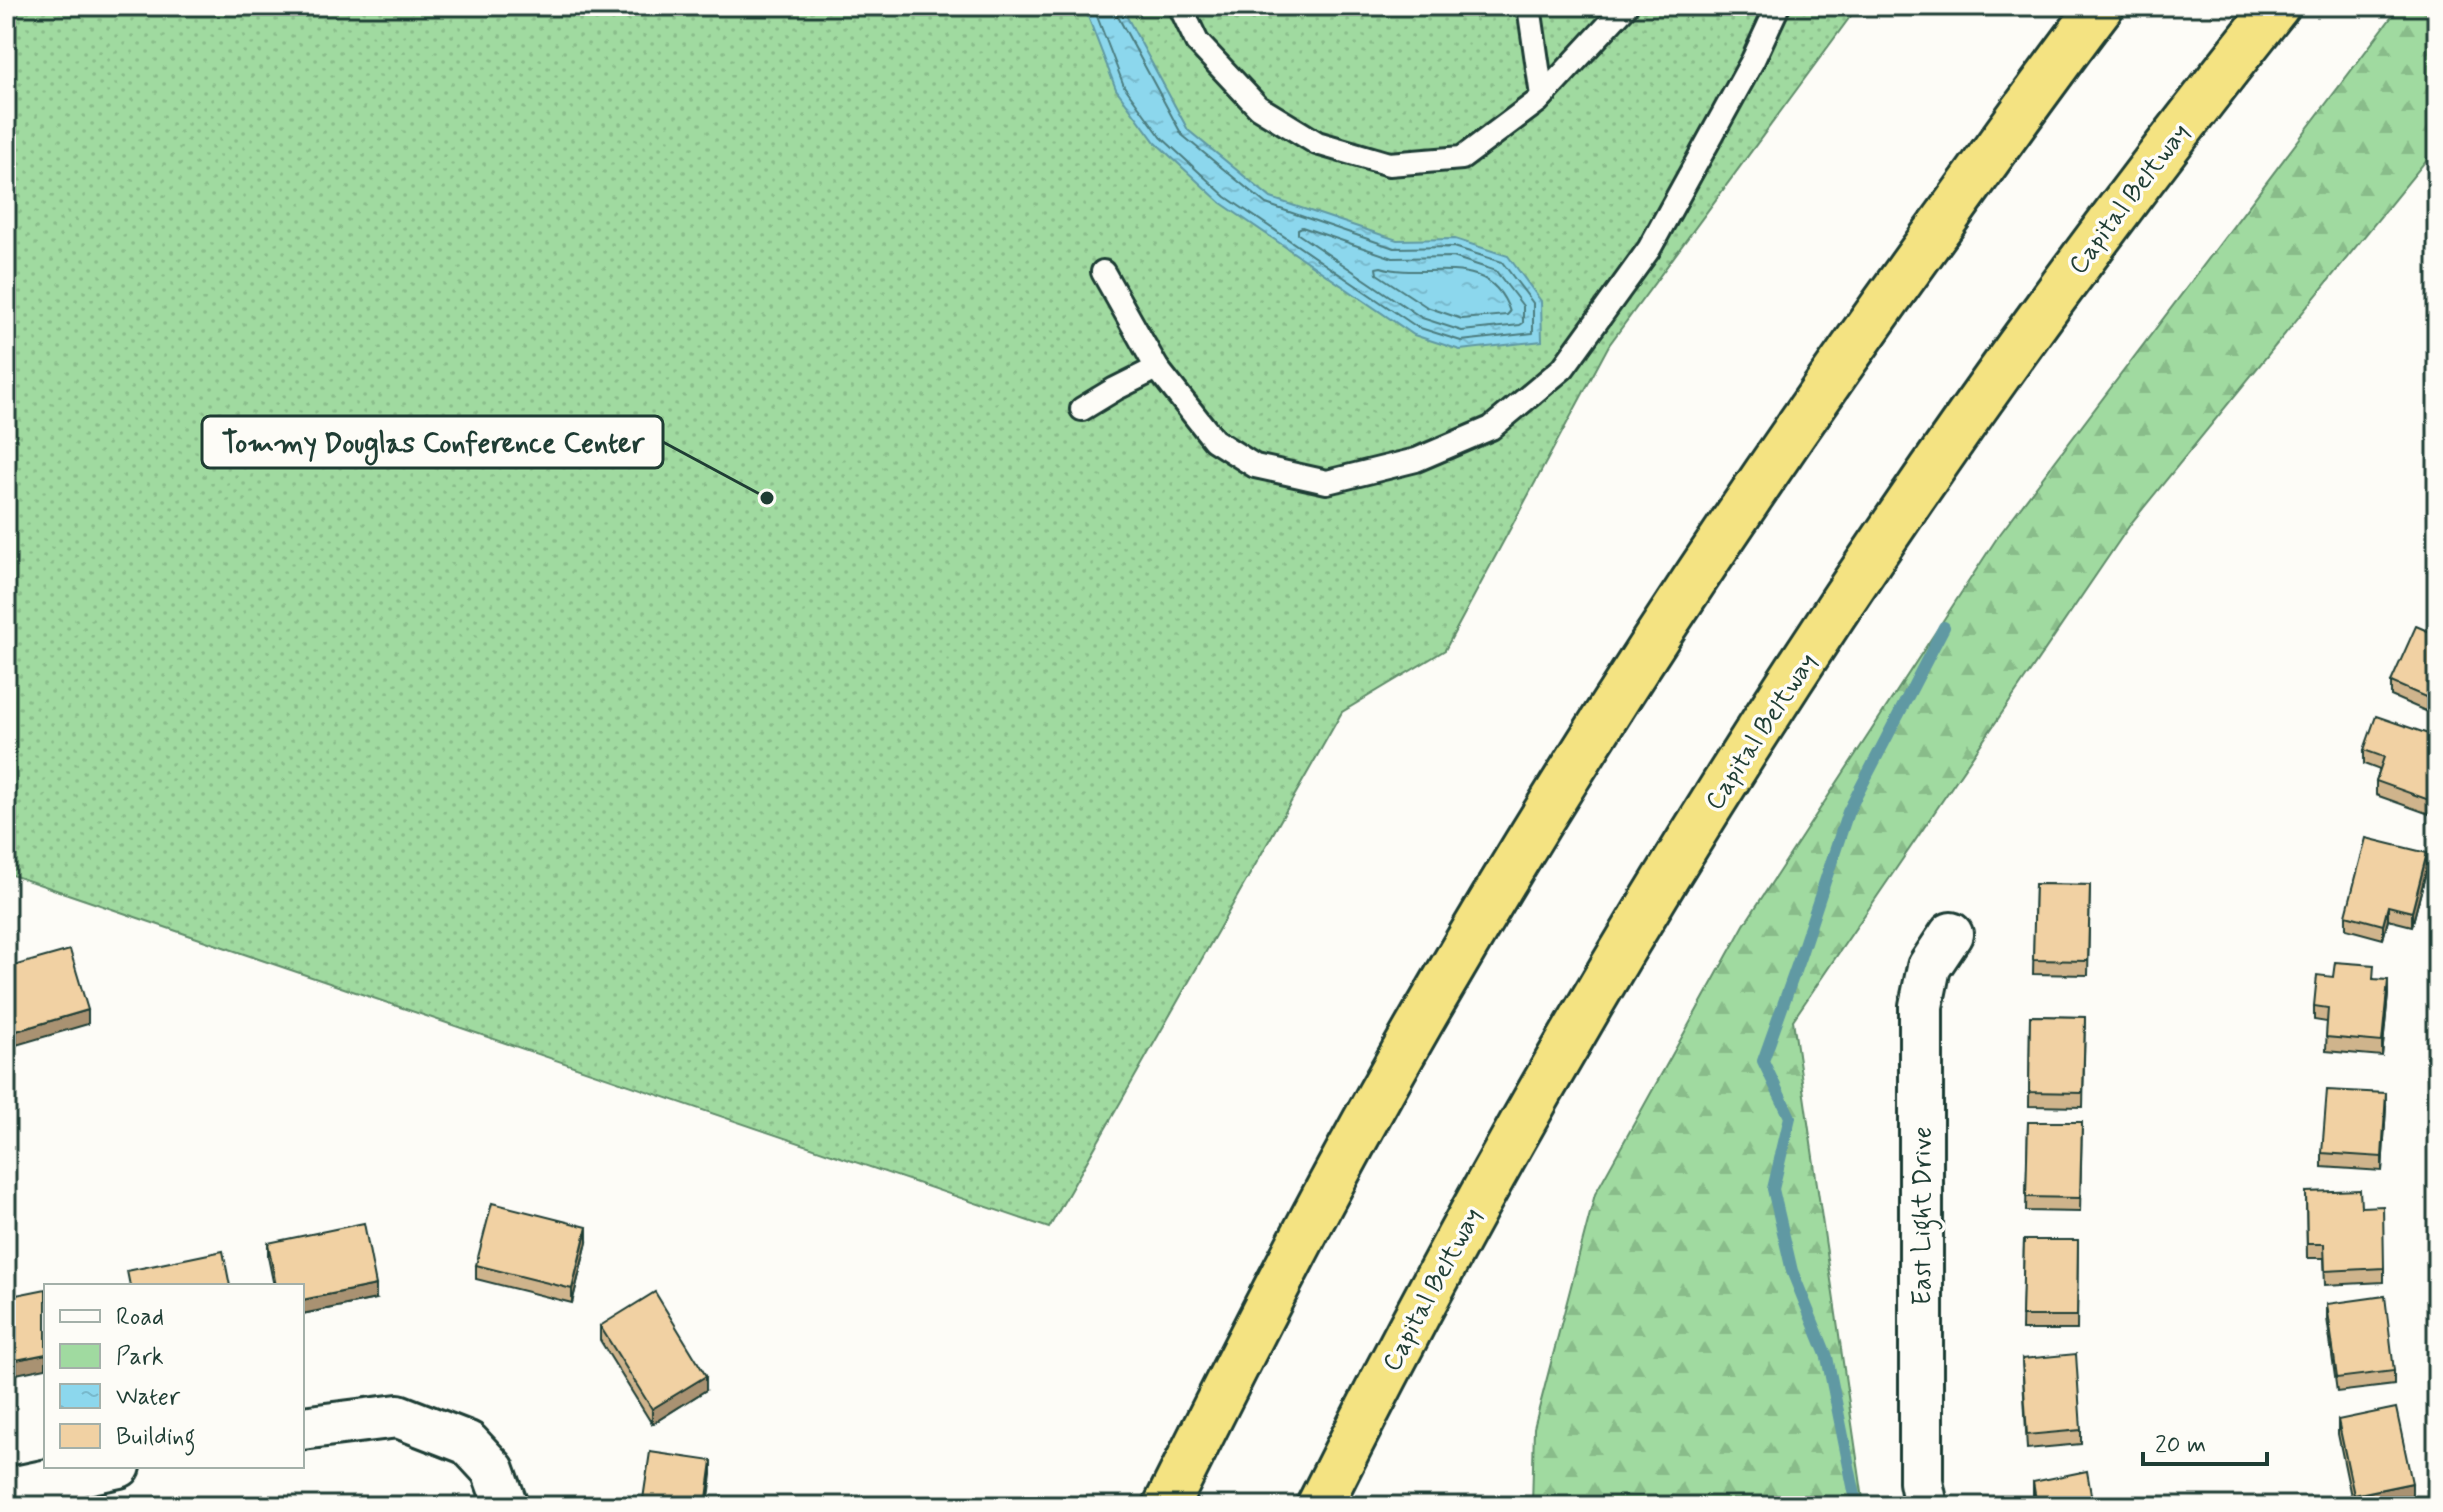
<svg xmlns="http://www.w3.org/2000/svg" width="2443" height="1512" viewBox="0 0 2443 1512" font-family="Mynerve,sans-serif">
<style>
.green{fill:url(#green-dots);stroke:#608c6a;stroke-width:2}
.forest{fill:url(#forest-firs);stroke:#608c6a;stroke-width:2}
.water{fill:url(#water-ripples);stroke:#6099a3;stroke-width:2}
.lines{fill:none;stroke-linecap:round;stroke-linejoin:round}
.shore{stroke:#4b7b7e;stroke-width:2}
.stream{stroke:#6099a3;stroke-width:12}
.lane-casing{stroke:#1f3d34;stroke-width:28}
.street-casing{stroke:#1f3d34;stroke-width:48}
.highway-casing{stroke:#1f3d34;stroke-width:50}
.lane{stroke:#fdfcf7;stroke-width:22}
.street{stroke:#fdfcf7;stroke-width:42}
.highway{stroke:#f4e382;stroke-width:44}
.wall{fill:#cfb48c;stroke:#1f3d34;stroke-width:2}
.shaded-wall{fill:#a99272;stroke:#1f3d34;stroke-width:2}
.building{fill:#f1d1a3;stroke:#1f3d34;stroke-width:2}
.labels{text-anchor:middle;stroke-width:7;stroke-linejoin:round;paint-order:stroke}
.street-label{font-size:26px;fill:#1f3d34;stroke:#fdfcf7}
.leader{fill:none;stroke:#1f3d34;stroke-width:3}
.callout-dot{fill:#1f3d34;stroke:#fdfcf7;stroke-width:3}
.callout{fill:#fdfcf7;stroke:#1f3d34;stroke-width:3}
.callout-label{font-size:28px;text-anchor:middle;font-weight:bold;fill:#1f3d34}
</style>
<defs>
<pattern id="green-dots" width="8" height="8" patternUnits="userSpaceOnUse" patternTransform="scale(2)"><rect width="8" height="8" fill="#a0daa0"/><path d="M2 2h.1M6 6h.1" fill="none" stroke="#89bc8a" stroke-width="1.8" stroke-linecap="round"/></pattern>
<pattern id="forest-firs" width="22" height="20" patternUnits="userSpaceOnUse" patternTransform="scale(2)"><rect width="22" height="20" fill="#a0daa0"/><path d="M5 1l3.5 6h-7zM16 11l3.5 6h-7z" fill="#89bc8a"/></pattern>
<pattern id="water-ripples" width="26" height="14" patternUnits="userSpaceOnUse" patternTransform="scale(2)"><rect width="26" height="14" fill="#8cd7ed"/><path d="M2 4q2-2 4 0t4 0M15 11q2-2 4 0t4 0" fill="none" stroke="#78b9cc"/></pattern>
</defs>
<rect width="100%" height="100%" fill="#fdfcf7"/>
<filter id="ink" filterUnits="userSpaceOnUse"><feTurbulence type="fractalNoise" baseFrequency=".0125" numOctaves="2"/><feDisplacementMap in="SourceGraphic" scale="16" xChannelSelector="R" yChannelSelector="G"/><feConvolveMatrix kernelMatrix="1 2 1 2 8 2 1 2 1" color-interpolation-filters="sRGB"/></filter>
<g filter="url(#ink)">
<path class="green" d="M6 6H1858L1609 345 1445 650 1342 712 1049 1228 6 873Z"/>
<path class="forest" d="M2400 6H2437V147L2132 522 1793 1020 1864 1506H1532L1534 1428 1595 1194 1744 925 1997 538Z"/>
<path class="water" d="M1084 6H1121L1188 130 1271 198 1397 240 1455 239 1508 256 1541 301 1542 341 1460 350 1414 335 1221 203 1155 142 1116 89Z"/>
<g class="lines">
<g class="shore">
<path d="M1093 6 1124 86 1161 137 1226 197 1417 327 1461 341 1533 333V303L1502 262 1454 247 1394 248 1266 204 1182 135 1116 13 1115 6"/>
<path d="M1302 227 1393 258 1453 257 1496 271 1523 306V323L1520 325 1462 331 1422 318 1298 234V229Z"/>
<path d="M1381 267C1424 281 1489 249 1510 312L1507 315 1462 319 1427 307 1377 274 1376 268Z"/>
</g>
<path class="stream" d="M1857 1506 1827 1357 1792 1271 1773 1189 1790 1117 1763 1061 1800 957 1848 812 1944 627"/>
<defs>
<g id="lane">
<path d="M1180 6 1197 42 1258 107 1317 143 1389 164 1462 158 1538 101 1626 6"/>
<path d="M1529 6 1542 96"/>
<path d="M1103 272 1157 368 1214 440 1255 466 1327 482 1416 460 1491 428 1563 368 1649 249 1753 60 1778 6"/>
<path d="M1082 409 1115 389 1157 368"/>
</g>
<g id="street">
<path d="M302 1428 398 1416 468 1443 493 1470 506 1506"/>
<path d="M6 1490 119 1466"/>
<path d="M1926 1506 1921 1482V1006L1929 967 1951 934"/>
</g>
<g id="highway">
<path d="M1166 1506C1253 1331 1342 1156 1441 987 1596 720 1767 464 1949 214 1999 144 2049 74 2101 6"/>
<path d="M1319 1506C1584 974 1906 470 2277 6"/>
</g>
</defs>
<use href="#lane" class="lane-casing"/>
<use href="#street" class="street-casing"/>
<use href="#highway" class="highway-casing"/>
<use href="#lane" class="lane"/>
<use href="#street" class="street"/>
<use href="#highway" class="highway"/>
</g>
<g class="wall">
<path d="M2437 635V716L2391 696V682Z"/>
<path d="M2437 737V791L2429 814 2376 795V781L2380 770 2364 764V750Z"/>
<path d="M2427 868 2412 926 2388 920 2383 939 2346 929V915Z"/>
<path d="M2035 884 2090 885 2088 975 2033 974Z"/>
<path d="M2374 979 2388 994 2382 1056 2326 1051 2327 1022 2314 1020V1006Z"/>
<path d="M2030 1016 2085 1017 2083 1107 2029 1106Z"/>
<path d="M2386 1107 2382 1171 2322 1167V1153Z"/>
<path d="M2028 1122H2082L2080 1212 2026 1211Z"/>
<path d="M2306 1192 2361 1207 2384 1268V1282L2325 1285 2324 1258H2307Z"/>
<path d="M2024 1240H2078L2077 1330H2022Z"/>
<path d="M587 1242 572 1303 476 1279V1265Z"/>
<path d="M268 1243 376 1299 302 1314V1286H274L268 1257Z"/>
<path d="M2327 1304 2394 1371V1385L2337 1392 2327 1318Z"/>
<path d="M600 1326 706 1390 652 1424 600 1340Z"/>
<path d="M2022 1359 2081 1430V1444L2027 1449Z"/>
<path d="M2338 1420 2412 1497 2369 1506H2353L2338 1434Z"/>
<path d="M2033 1482 2093 1506H2035L2033 1496Z"/>
</g>
<g class="shaded-wall">
<path d="M2437 777V791L2429 814V800Z"/>
<path d="M2427 853V868L2412 926V912Z"/>
<path d="M2388 906V920L2383 939V925Z"/>
<path d="M2388 980V994L2382 1056V1042Z"/>
<path d="M88 1010V1024L6 1048V1034Z"/>
<path d="M2386 1093V1107L2382 1171V1157Z"/>
<path d="M587 1227V1242L572 1303V1289Z"/>
<path d="M376 1285V1299L302 1314V1300Z"/>
<path d="M46 1354V1368L6 1376V1362Z"/>
<path d="M706 1376V1390L652 1424V1409Z"/>
<path d="M712 1461V1475L708 1506H706Z"/>
<path d="M2412 1483V1497L2369 1506H2354V1495Z"/>
</g>
<g class="building">
<path d="M2416 626 2437 635V702L2391 682Z"/>
<path d="M2376 716 2437 737V777L2429 800 2376 781 2384 757 2364 750Z"/>
<path d="M2366 838 2427 853 2412 912 2388 906 2383 925 2346 915Z"/>
<path d="M2035 884 2090 885 2088 961 2033 960Z"/>
<path d="M70 950 88 1010 6 1034V968Z"/>
<path d="M2335 962 2374 965 2373 979 2388 980 2382 1042 2326 1037 2328 1008 2314 1006 2317 975 2333 977Z"/>
<path d="M2030 1016 2085 1017 2083 1093 2029 1092Z"/>
<path d="M2327 1090 2386 1093 2382 1157 2322 1153Z"/>
<path d="M2028 1122H2082L2080 1198 2026 1197Z"/>
<path d="M2360 1190 2361 1207 2383 1206 2384 1268 2325 1271 2324 1244H2307L2306 1192Z"/>
<path d="M492 1203 587 1227 572 1289 476 1265Z"/>
<path d="M364 1223 376 1285 302 1300V1286H276L268 1243Z"/>
<path d="M2024 1240H2078L2077 1316H2022Z"/>
<path d="M223 1251 230 1286H130L127 1271Z"/>
<path d="M46 1289V1354L6 1362V1297Z"/>
<path d="M655 1292 706 1376 652 1409 600 1326Z"/>
<path d="M2385 1296 2394 1371 2337 1378 2327 1304Z"/>
<path d="M2076 1354 2081 1430 2027 1435 2022 1359Z"/>
<path d="M2396 1408 2412 1483 2354 1495 2338 1420Z"/>
<path d="M650 1452 712 1461 706 1506H642Z"/>
<path d="M2087 1471 2093 1506H2037L2033 1482Z"/>
</g>
</g>
<g class="labels">
<g class="street-label">
<text transform="translate(2128 198) rotate(-53)" y="9">Capital Beltway</text>
<text transform="translate(1760 731) rotate(-57)" y="9">Capital Beltway</text>
<text transform="translate(1921 1216) rotate(-90)" y="9">East Light Drive</text>
<text transform="translate(1431 1289) rotate(-62)" y="9">Capital Beltway</text>
</g>
</g>
<path class="leader" d="M767 498L663 442"/>
<circle class="callout-dot" cx="767" cy="498" r="8"/>
<rect class="callout" x="202" y="416" width="461" height="52" rx="8"/>
<g class="callout-label">
<text x="433" y="452">Tommy Douglas Conference Center</text>
</g>
<rect width="2443" height="1512" fill="none" stroke="#fdfcf7" stroke-width="32"/>
<rect x="16" y="16" width="2411" height="1480" fill="none" stroke="#1f3d34" stroke-width="3" filter="url(#ink)"/>
<rect x="44" y="1284" width="260" height="184" fill="#fdfcf7" stroke="#a4b0a9" stroke-width="2"/>
<rect x="60" y="1310" width="40" height="12" fill="#fdfcf7" stroke="#a4b0a9" stroke-width="2"/>
<text x="116" y="1324" font-size="24" fill="#1f3d34">Road</text>
<rect x="60" y="1344" width="40" height="24" fill="#a0daa0" stroke="#a4b0a9" stroke-width="2"/>
<text x="116" y="1364" font-size="24" fill="#1f3d34">Park</text>
<rect x="60" y="1384" width="40" height="24" fill="url(#water-ripples)" stroke="#a4b0a9" stroke-width="2"/>
<text x="116" y="1404" font-size="24" fill="#1f3d34">Water</text>
<rect x="60" y="1424" width="40" height="24" fill="#f1d1a3" stroke="#a4b0a9" stroke-width="2"/>
<text x="116" y="1444" font-size="24" fill="#1f3d34">Building</text>
<path d="M2143 1452v12h124v-12" fill="none" stroke="#1f3d34" stroke-width="4"/>
<text x="2155" y="1452" font-size="24" fill="#1f3d34" stroke="#fdfcf7" stroke-width="6" paint-order="stroke">20 m</text>
</svg>
